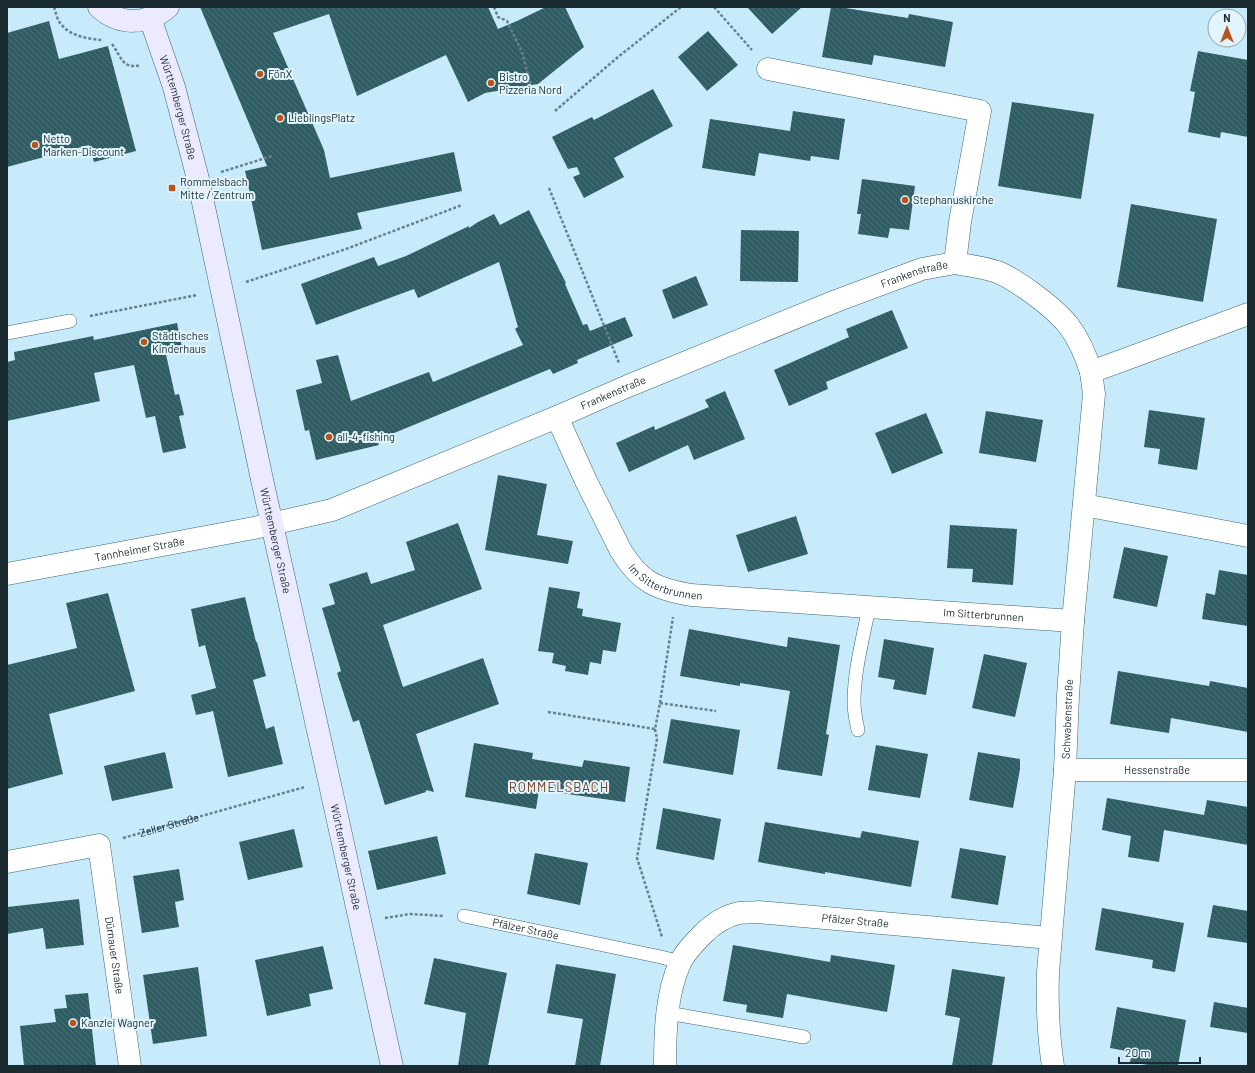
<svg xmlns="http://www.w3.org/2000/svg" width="1255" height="1073" viewBox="0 0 1255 1073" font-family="Barlow,sans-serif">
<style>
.building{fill:url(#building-back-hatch)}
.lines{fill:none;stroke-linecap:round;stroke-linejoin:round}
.service-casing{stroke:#3d6677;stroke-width:14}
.minor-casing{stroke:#3d6677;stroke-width:23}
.secondary-casing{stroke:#3d6677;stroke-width:23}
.path{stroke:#68828d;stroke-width:2.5;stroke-dasharray:3 2;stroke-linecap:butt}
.service{stroke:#fff;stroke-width:13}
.minor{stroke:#fff;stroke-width:22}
.secondary{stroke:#ebeafe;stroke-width:22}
.poi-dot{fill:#b7541c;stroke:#e3f5fc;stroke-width:1.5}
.labels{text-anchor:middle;stroke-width:4;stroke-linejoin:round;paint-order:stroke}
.poi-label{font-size:11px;fill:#1a2b32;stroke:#e3f5fc;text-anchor:start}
.street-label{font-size:11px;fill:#1a2b32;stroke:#e3f5fc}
.quarter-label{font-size:13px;letter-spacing:1px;fill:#783816;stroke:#e3f5fc}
</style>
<defs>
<pattern id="building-back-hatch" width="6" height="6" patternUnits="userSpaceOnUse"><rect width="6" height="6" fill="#2e5e64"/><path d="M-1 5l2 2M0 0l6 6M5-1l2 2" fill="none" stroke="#4a7177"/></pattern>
</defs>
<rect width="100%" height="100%" fill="#c7ebfa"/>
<g class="building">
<path d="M200 7H488L498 29 517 21 546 7H565L584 47 538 84 485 93 468 102 446 55 357 96 329 14 273 33 324 150 330 178 454 152 462 191 357 213 362 229 262 250 245 171 267 166Z"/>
<path d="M747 7H802L772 34Z"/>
<path d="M831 7H839L908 18 909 14 953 22 945 67 874 55 872 65 822 57Z"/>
<path d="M49 21 59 59 108 46 136 151 94 162 89 145 7 167V33Z"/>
<path d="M708 31 738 65 707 91 678 57Z"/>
<path d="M1198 51 1248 60V137L1221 132 1220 138 1188 132 1195 92 1190 91Z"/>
<path d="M653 89 673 126 614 158 624 177 584 198 573 177 580 174 577 167 568 169 552 137 592 117 594 120Z"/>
<path d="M1012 102 1094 114 1081 199 998 186Z"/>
<path d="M793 111 845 119 839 160 811 156 810 161 759 153 755 176 702 168 710 119 790 131Z"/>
<path d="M862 179 915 186 909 230 890 228 888 238 858 234 861 214H857Z"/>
<path d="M1131 204 1217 219 1203 302 1117 287Z"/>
<path d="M529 210 566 283 565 284 583 325 587 324 590 331 625 317 633 336 577 360 578 363 553 374 550 369 377 440 379 445 316 460 309 430 305 431 296 390 322 383 316 360 338 355 351 401 429 372 433 382 523 345 515 329 518 327 499 262 418 298 414 289 316 325 301 284 374 257 378 266 406 256 469 226V228L478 222 494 214 500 225Z"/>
<path d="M741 230 799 231 798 282 740 281Z"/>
<path d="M696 276 708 305 673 319 662 290Z"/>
<path d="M892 310 908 348 826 382 828 389 789 406 774 370 849 337 846 329Z"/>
<path d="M177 323 182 347 165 350 175 395 179 394 184 415 179 416 186 448 163 453 155 416 146 418 134 365 94 373 100 401 7 421V362L15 360 14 352 93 336 94 340Z"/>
<path d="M725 391 745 439 694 460 688 445 629 472 616 443 654 426 655 430 709 407 705 400Z"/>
<path d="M1149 410 1205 418 1197 470 1158 464 1160 449 1144 447Z"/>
<path d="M986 411 1043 420 1036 462 979 453Z"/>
<path d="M926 413 943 453 892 474 875 433Z"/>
<path d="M498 475 547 484 537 535 573 541 568 564 485 550Z"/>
<path d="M796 516 808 554 748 572 736 535Z"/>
<path d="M458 523 482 589 383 625 403 687 483 658 499 704 416 734 434 792 426 790V792L385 805 359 720 353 722 337 673 341 671 322 608 335 604 329 584 367 572 371 584 415 570 406 542Z"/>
<path d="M950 525 1017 529 1013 585 972 582 973 569 947 568Z"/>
<path d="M1124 547 1168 556 1157 607 1113 598Z"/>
<path d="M1219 570 1248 575V626L1202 619 1206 593 1215 595Z"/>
<path d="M549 587 580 592 577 608 583 609 582 616 621 623 616 652 603 650 601 664 590 662 588 675 565 671 566 666 552 663 554 653 538 651Z"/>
<path d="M108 593 135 691 49 714 63 774 7 789V665L77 648 66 603Z"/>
<path d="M245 597 256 642H257L266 676 253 680 266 729 274 726 283 764 228 777 213 711 196 715 191 695 216 688 205 645 199 647 191 609Z"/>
<path d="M689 629 787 647 788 637 840 645 826 734 829 735 822 776 777 769 790 691 740 683V686L680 676Z"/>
<path d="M884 639 934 648 926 695 893 689 895 680 878 677Z"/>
<path d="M984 654 1027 663 1015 717 972 708Z"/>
<path d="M1118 671 1209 686 1210 681 1248 688V732L1171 718 1169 733 1110 724Z"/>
<path d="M671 719 740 730 733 775 663 763Z"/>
<path d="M474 743 533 753 532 759 582 767 584 760 630 767 625 802 539 790 536 809 465 797Z"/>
<path d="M876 745 928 754 920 798 868 790Z"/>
<path d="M165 752 173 788 112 801 104 766Z"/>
<path d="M978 752 1020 759V769L1013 808 969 800Z"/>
<path d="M1107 798 1204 815 1207 800 1248 807V845L1164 830 1159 862 1128 857 1131 836 1102 830Z"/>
<path d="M663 808 721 819 714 860 656 849Z"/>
<path d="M765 822 860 838 862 831 919 841 911 887 825 872V874L758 862Z"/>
<path d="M294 829 303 867 248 880 239 842Z"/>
<path d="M437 836 446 874 377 890 368 851Z"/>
<path d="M960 848 1006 856 998 905 951 898Z"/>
<path d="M535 853 588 863 580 905 527 894Z"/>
<path d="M179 869 184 900 175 902 179 927 142 933 133 876Z"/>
<path d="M79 899 84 945 46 949 43 928 7 934V907Z"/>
<path d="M1213 905 1248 911V943L1207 937Z"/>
<path d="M1102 908 1184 923 1175 972 1152 968 1153 960 1095 950Z"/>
<path d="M733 945 830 962 831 955 895 965 887 1012 787 994 783 1018 746 1012 747 1005 723 1001Z"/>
<path d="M323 946 333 989 309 994 311 1006 267 1016 255 960Z"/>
<path d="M434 958 507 973 488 1066H458L466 1013 424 1004Z"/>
<path d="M556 964 616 974 600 1066H575L583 1019 547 1013Z"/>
<path d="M198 967 207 1036 153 1044 143 975Z"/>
<path d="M952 969 1005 977 992 1066H952L960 1018 945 1015Z"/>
<path d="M88 993 96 1066H24L20 1026 56 1022 54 1009 67 1008 65 995Z"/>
<path d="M1214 1002 1248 1008V1033L1210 1027Z"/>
<path d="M1117 1007 1186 1020 1178 1066H1154L1130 1062 1132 1052 1110 1048Z"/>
</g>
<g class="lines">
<defs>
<g id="service">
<path d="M7 333 70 321"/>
<path d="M858 730C856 721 854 711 854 702 854 671 863 638 869 607"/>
<path id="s2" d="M464 916 661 957 680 962"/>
<path d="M668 1013 804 1037"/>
</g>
<g id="minor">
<path d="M768 69 980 111 960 222 955 263C970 266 985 267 1000 273 1011 278 1021 285 1031 292 1065 317 1078 331 1091 372L1248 314"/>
<path id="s3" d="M557 417 586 481 621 551C640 582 656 589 691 595L1073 621"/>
<path d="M1084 505 1248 536"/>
<path id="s4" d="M7 574 254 528 332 510 557 417 628 386 836 301 922 269 955 263"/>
<path id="s5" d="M1065 770H1248"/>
<path id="s6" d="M7 862 99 845 130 1066"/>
<path id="s7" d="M665 1066C665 1033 666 994 680 963 685 952 694 943 703 934 713 924 725 916 739 913 745 912 752 913 758 912L1050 938"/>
<path id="s8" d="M1053 1066C1048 1034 1047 1004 1048 972L1065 770 1068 696 1073 621 1094 394 1091 372"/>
</g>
<g id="secondary">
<path d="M99 7C119 26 148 25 168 7"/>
<path id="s9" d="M150 18 174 87 198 179 263 484 329 780 392 1066"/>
</g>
</defs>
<use href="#service" class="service-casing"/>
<use href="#minor" class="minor-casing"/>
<use href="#secondary" class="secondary-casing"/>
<g class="path">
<path d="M54 7C56 13 57 20 61 24 70 36 88 39 102 40"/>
<path d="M494 7 498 17 507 21 522 52 533 94"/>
<path d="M714 7 752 50"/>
<path d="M112 44C121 56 122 70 141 65"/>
<path d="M555 111 618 57 681 7"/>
<path d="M221 172 272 156"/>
<path d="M549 188 619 363"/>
<path d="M246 282 346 249 462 205"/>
<path d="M90 316 197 295"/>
<path d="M660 703 716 711"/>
<path d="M548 712 655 729 660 703 673 617"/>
<path d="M655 729 657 739 637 858 662 937"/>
<path id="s1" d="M123 838 305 787"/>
<path d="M385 918 410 914 444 916"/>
</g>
<use href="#service" class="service"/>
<use href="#minor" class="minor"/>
<use href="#secondary" class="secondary"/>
</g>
<g class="poi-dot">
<circle cx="260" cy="74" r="4"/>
<circle cx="491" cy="83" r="4"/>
<circle cx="280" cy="118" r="4"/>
<circle cx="35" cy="145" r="4"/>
<rect x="168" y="184" width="8" height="8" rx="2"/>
<circle cx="905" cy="200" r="4"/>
<circle cx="144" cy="342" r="4"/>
<circle cx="329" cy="437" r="4"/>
<circle cx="73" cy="1023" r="4"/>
</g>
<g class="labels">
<g class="poi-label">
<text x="268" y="78">FönX</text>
<text x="499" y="81">Bistro<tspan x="499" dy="13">Pizzeria Nord</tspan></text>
<text x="288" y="122">LieblingsPlatz</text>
<text x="43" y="143">Netto<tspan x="43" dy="13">Marken-Discount</tspan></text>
<text x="180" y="186">Rommelsbach<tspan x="180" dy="13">Mitte / Zentrum</tspan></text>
<text x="913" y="204">Stephanuskirche</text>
<text x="152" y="340">Städtisches<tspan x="152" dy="13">Kinderhaus</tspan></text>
<text x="337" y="441">all-4-fishing</text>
<text x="81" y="1027">Kanzlei Wagner</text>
</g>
<g class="street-label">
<text dy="4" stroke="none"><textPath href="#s9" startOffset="94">Württemberger Straße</textPath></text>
<text dy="4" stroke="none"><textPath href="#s4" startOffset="960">Frankenstraße</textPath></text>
<text dy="4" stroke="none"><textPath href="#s4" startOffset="636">Frankenstraße</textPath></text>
<text dy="4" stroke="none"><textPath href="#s9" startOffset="538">Württemberger Straße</textPath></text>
<text dy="4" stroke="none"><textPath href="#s4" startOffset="135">Tannheimer Straße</textPath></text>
<text dy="4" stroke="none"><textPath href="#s3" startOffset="206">Im Sitterbrunnen</textPath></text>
<text dy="4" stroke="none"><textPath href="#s3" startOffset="528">Im Sitterbrunnen</textPath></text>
<text dy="4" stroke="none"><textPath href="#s8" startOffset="348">Schwabenstraße</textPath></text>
<text dy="4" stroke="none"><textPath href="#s5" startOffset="92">Hessenstraße</textPath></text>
<text dy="4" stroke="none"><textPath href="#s1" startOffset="48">Zeller Straße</textPath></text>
<text dy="4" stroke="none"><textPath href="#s9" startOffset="862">Württemberger Straße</textPath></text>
<text dy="4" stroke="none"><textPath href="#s7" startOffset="301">Pfälzer Straße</textPath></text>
<text dy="4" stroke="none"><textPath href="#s2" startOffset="63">Pfälzer Straße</textPath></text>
<text dy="4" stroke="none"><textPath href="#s6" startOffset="205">Dürnauer Straße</textPath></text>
</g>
<g class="quarter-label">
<text x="559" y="792">ROMMELSBACH</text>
</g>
</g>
<rect width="1255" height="1073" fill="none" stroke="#1a2b32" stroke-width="16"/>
<g transform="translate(1227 28)"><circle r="19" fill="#e3f5fc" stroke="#93a4ab"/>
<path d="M0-3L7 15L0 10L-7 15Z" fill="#b7541c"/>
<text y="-6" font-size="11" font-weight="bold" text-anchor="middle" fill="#1a2b32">N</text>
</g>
<path d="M1119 1057v6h81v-6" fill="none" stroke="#1a2b32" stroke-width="2"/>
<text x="1125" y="1057" font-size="12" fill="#1a2b32" stroke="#e3f5fc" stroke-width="3" paint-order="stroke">20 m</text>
</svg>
